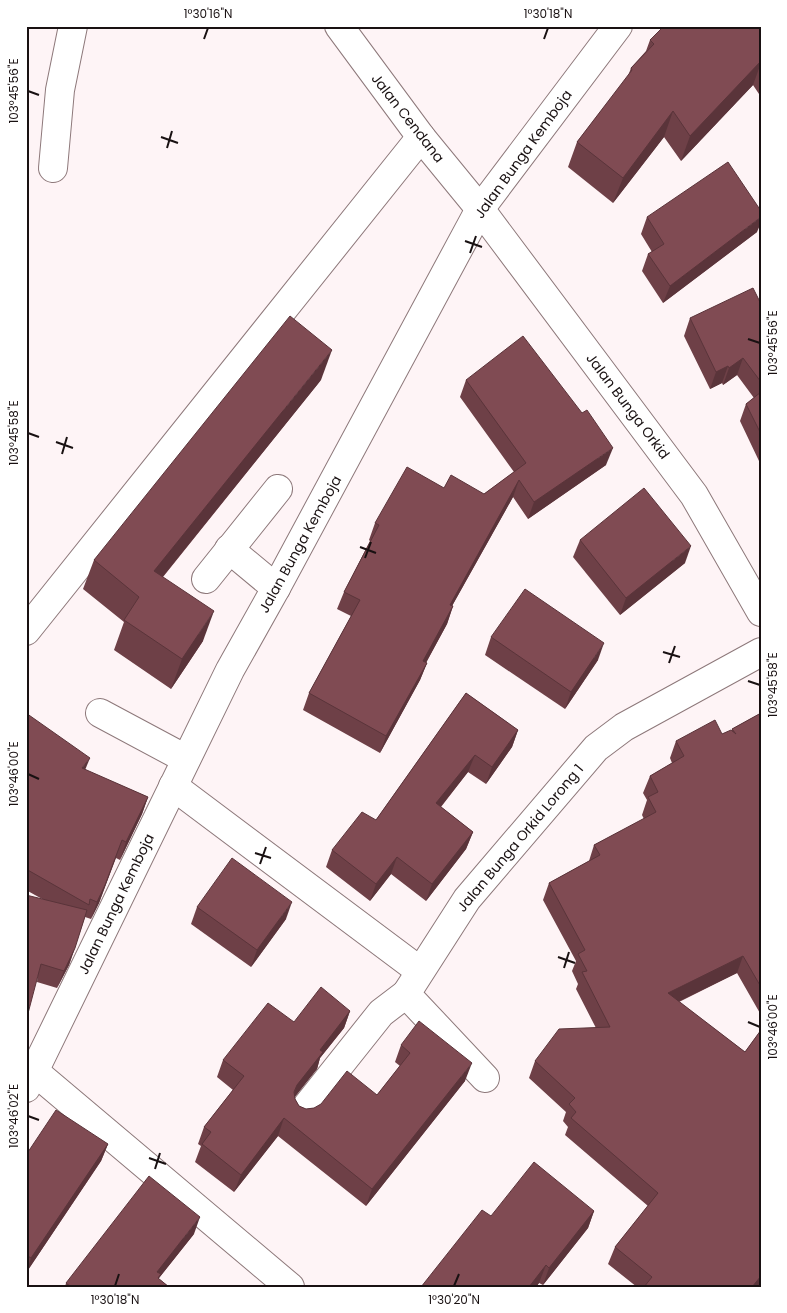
<svg xmlns="http://www.w3.org/2000/svg" width="787" height="1313" viewBox="0 0 787 1313" font-family="Poppins,sans-serif">
<style>
.lines{fill:none;stroke-linecap:round;stroke-linejoin:round}
.minor-casing{stroke:#8d787a;stroke-width:30}
.minor{stroke:#fff;stroke-width:28}
.wall{fill:#6e4047}
.shaded-wall{fill:#5a343a}
.building{fill:#804b53;stroke:#5a343a}
.ticks{fill:none;stroke:#191112;stroke-width:2}
.labels{text-anchor:middle;stroke-width:5;stroke-linejoin:round;paint-order:stroke}
.street-label{font-size:14px;fill:#191112;stroke:#fff}
.neatline{fill:none;stroke:#191112;stroke-width:2}
.ticks-label{font-size:12px;text-anchor:middle;fill:#191112}
</style>
<rect width="100%" height="100%" fill="#fef4f6"/>
<g class="lines">
<defs>
<g id="minor">
<path d="M339 26 421 137 480 209 694 495 761 612"/>
<path d="M53 168 60 90 73 26"/>
<path d="M229 549 276 588"/>
<path d="M206 579 278 489"/>
<path d="M26 631 421 137"/>
<path d="M100 713 186 759"/>
<path d="M173 786 420 971"/>
<path d="M35 1072 290 1287"/>
<path d="M485 1078 406 994 467 899 596 748 624 727 761 652"/>
<path d="M26 1088 230 670 276 588 480 209 618 26"/>
<path d="M303 1111 381 1013 406 994"/>
</g>
</defs>
<use href="#minor" class="minor-casing"/>
<use href="#minor" class="minor"/>
</g>
<g class="wall">
<path d="M761 26V97L753 85 681 161 664 137 613 203 568 167 577 142 628 76 631 68 646 51 650 40Z"/>
<path d="M647 217 757 232 663 303 642 271 648 254 652 252 641 234Z"/>
<path d="M761 304V461H759L740 421 746 404 754 398 737 375 723 385 722 383 710 389 684 336 690 318Z"/>
<path d="M321 380 163 577 203 641 171 689 114 650 124 622 83 589 94 560Z"/>
<path d="M466 380 606 465 528 519 513 497 452 606H453L447 624 426 663H427L420 680 380 753 303 710 309 693 351 616 337 609 344 592 370 541 369 540 375 523 444 488 484 494 514 472 460 397Z"/>
<path d="M580 540 685 563 620 615 573 557Z"/>
<path d="M491 637 598 660 565 709 485 655Z"/>
<path d="M466 693 518 730 512 747 486 784 468 772 441 807 473 832 466 849 426 901 391 874 370 901 326 867 332 850 376 820Z"/>
<path d="M26 713 85 770 148 797 142 814 120 860 116 858 99 903 91 919 85 917 69 965 57 988 37 982 44 900 26 890Z"/>
<path d="M761 713V1015L737 973 679 1002 745 1052 761 1030V1286L760 1287H637L608 1264 615 1247 648 1206 565 1135 568 1127 563 1121 566 1112 529 1078 535 1061 596 1028 576 989 578 984 572 971 576 961 543 900 549 883 589 861 594 845 644 819 642 815 647 800 643 793 650 776 672 763 670 758 676 741 722 734 732 731V729Z"/>
<path d="M197 907 286 919 251 967 191 924Z"/>
<path d="M350 1011 344 1028 320 1058 317 1069 294 1097 295 1099 299 1106 306 1109 314 1108 377 1095 400 1066 395 1062 401 1045 465 1081 366 1206 278 1136 234 1192 195 1162 201 1146 198 1144 204 1127 233 1090 217 1077 223 1060 294 1022Z"/>
<path d="M108 1144 101 1161 26 1273V1155Z"/>
<path d="M594 1211 588 1228 543 1285 539 1283 536 1287H421L491 1216Z"/>
<path d="M194 1234 159 1278V1279L169 1287H65L66 1283Z"/>
</g>
<g class="shaded-wall">
<path d="M761 61V63L753 85 681 161 690 136Z"/>
<path d="M673 111 664 137 613 203 623 178Z"/>
<path d="M761 217V223L757 232 663 303 670 286Z"/>
<path d="M332 350 321 380 143 601 154 571Z"/>
<path d="M743 358 737 375 723 385 729 368Z"/>
<path d="M728 366 722 383 710 389 716 372Z"/>
<path d="M613 448 606 465 528 519 534 502Z"/>
<path d="M519 480 513 497 443 622 450 605Z"/>
<path d="M691 546 685 563 620 615 626 598Z"/>
<path d="M453 606 447 624 417 679 423 661Z"/>
<path d="M214 611 203 641 171 689 182 659Z"/>
<path d="M604 643 598 660 565 709 571 692Z"/>
<path d="M427 663 420 680 380 753 386 736Z"/>
<path d="M518 730 512 747 486 784 492 767Z"/>
<path d="M475 755 468 772 430 820 436 803Z"/>
<path d="M90 758 83 775 82 768Z"/>
<path d="M148 797 142 814 120 860 126 842Z"/>
<path d="M473 832 466 849 426 901 432 884Z"/>
<path d="M122 840 99 903 91 919 97 902Z"/>
<path d="M397 857 391 874 370 901 376 884Z"/>
<path d="M292 902 286 919 251 967 257 950Z"/>
<path d="M75 948 69 965 57 988 64 971Z"/>
<path d="M743 956 737 973 661 1010 668 993Z"/>
<path d="M350 1011 344 1028 320 1058 317 1069 291 1102 297 1085 320 1050Z"/>
<path d="M472 1063 465 1081 366 1206 372 1189Z"/>
<path d="M284 1118 278 1136 234 1192 241 1175Z"/>
<path d="M108 1144 101 1161 26 1273 31 1258Z"/>
<path d="M594 1211 588 1228 543 1285 549 1268Z"/>
<path d="M200 1217 194 1234 159 1278 156 1287 157 1272Z"/>
<path d="M546 1265 539 1283 536 1287H529Z"/>
<path d="M761 1276V1286L760 1287H752Z"/>
</g>
<g class="building">
<path d="M664 26H761V61L690 136 673 111 623 178 577 142 632 70 631 68 654 44 650 40Z"/>
<path d="M728 162 761 211V217L670 286 648 254 664 244 647 217Z"/>
<path d="M753 288 761 304V382L743 358 729 368 728 366 716 372 690 318Z"/>
<path d="M290 316 332 350 154 571 214 611 182 659 124 620 139 597 94 560Z"/>
<path d="M523 336 582 413 587 410 613 448 534 502 519 480 450 605 453 606 423 661 427 663 386 736 309 693 360 600 344 592 379 525 375 523 407 467 444 488 451 475 484 494 526 463 466 380Z"/>
<path d="M761 392V434L746 404Z"/>
<path d="M644 488 691 546 626 598 580 540Z"/>
<path d="M525 589 604 643 571 692 491 637Z"/>
<path d="M466 693 518 730 492 767 475 755 436 803 473 832 432 884 397 857 376 884 332 850 362 812 376 820Z"/>
<path d="M26 713 90 758 82 768 148 797 126 842 122 840 105 885 97 902 90 899 89 905 26 869Z"/>
<path d="M761 713V987L743 956 668 993 745 1052 761 1030V1276L752 1287H644L652 1277 615 1247 658 1193 571 1118 576 1112 569 1104 575 1098 535 1061 559 1029 610 1027 582 972 587 971 578 954 585 950 549 883 600 855 594 845 656 812 648 797 658 792 650 776 684 756 676 741 715 720 722 734 731 730 736 734 732 729Z"/>
<path d="M232 858 292 902 257 950 197 907Z"/>
<path d="M26 895 87 910 75 948 64 971 41 964 26 1021Z"/>
<path d="M321 987 350 1011 320 1050 323 1052 297 1085 294 1092 295 1099 299 1106 306 1109 314 1108 321 1104 347 1071 377 1095 410 1053 401 1045 419 1021 472 1063 372 1189 284 1118 241 1175 202 1144 211 1132 204 1127 244 1076 223 1060 268 1003 294 1022Z"/>
<path d="M56 1110 108 1144 31 1258 26 1255V1155Z"/>
<path d="M534 1162 594 1211 549 1268 546 1265 529 1287H421L482 1210 491 1216Z"/>
<path d="M149 1176 200 1217 157 1272 161 1274 158 1278 169 1287H71L66 1283Z"/>
</g>
<path class="ticks" d="M204 39 208 28M544 39 548 28M28 91 39 95M161 137 178 143M167 148 172 131M465 241 482 247M470 253 476 236M748 339 760 343M28 433 39 437M56 442 73 448M62 454 67 437M360 547 376 553M365 558 371 542M663 652 680 657M669 663 675 646M748 681 760 685M28 774 39 779M255 853 271 858M260 864 266 847M558 957 575 963M564 968 569 952M748 1022 760 1027M28 1116 39 1120M149 1158 166 1164M155 1169 160 1153M115 1286 119 1274M454 1286 459 1274"/>
<g class="labels">
<g class="street-label">
<text transform="translate(408 118) rotate(52)" y="5">Jalan Cendana</text>
<text transform="translate(523 154) rotate(-54)" y="5">Jalan Bunga Kemboja</text>
<text transform="translate(628 406) rotate(53)" y="5">Jalan Bunga Orkid</text>
<text transform="translate(300 544) rotate(-61)" y="5">Jalan Bunga Kemboja</text>
<text transform="translate(520 838) rotate(-50)" y="5">Jalan Bunga Orkid Lorong 1</text>
<text transform="translate(116 904) rotate(-64)" y="5">Jalan Bunga Kemboja</text>
</g>
</g>
<rect width="787" height="1313" fill="none" stroke="#ffffff" stroke-width="55"/>
<rect x="28" y="28" width="732" height="1258" class="neatline"/>
<g class="ticks-label">
<text x="208" y="18">1°30'16"N</text>
<text x="548" y="18">1°30'18"N</text>
<text transform="translate(14 91) rotate(-90)" y="4">103°45'56"E</text>
<text transform="translate(773 343) rotate(-90)" y="4">103°45'56"E</text>
<text transform="translate(14 433) rotate(-90)" y="4">103°45'58"E</text>
<text transform="translate(773 685) rotate(-90)" y="4">103°45'58"E</text>
<text transform="translate(14 774) rotate(-90)" y="4">103°46'00"E</text>
<text transform="translate(773 1027) rotate(-90)" y="4">103°46'00"E</text>
<text transform="translate(14 1116) rotate(-90)" y="4">103°46'02"E</text>
<text x="115" y="1304">1°30'18"N</text>
<text x="454" y="1304">1°30'20"N</text>
</g>
</svg>
